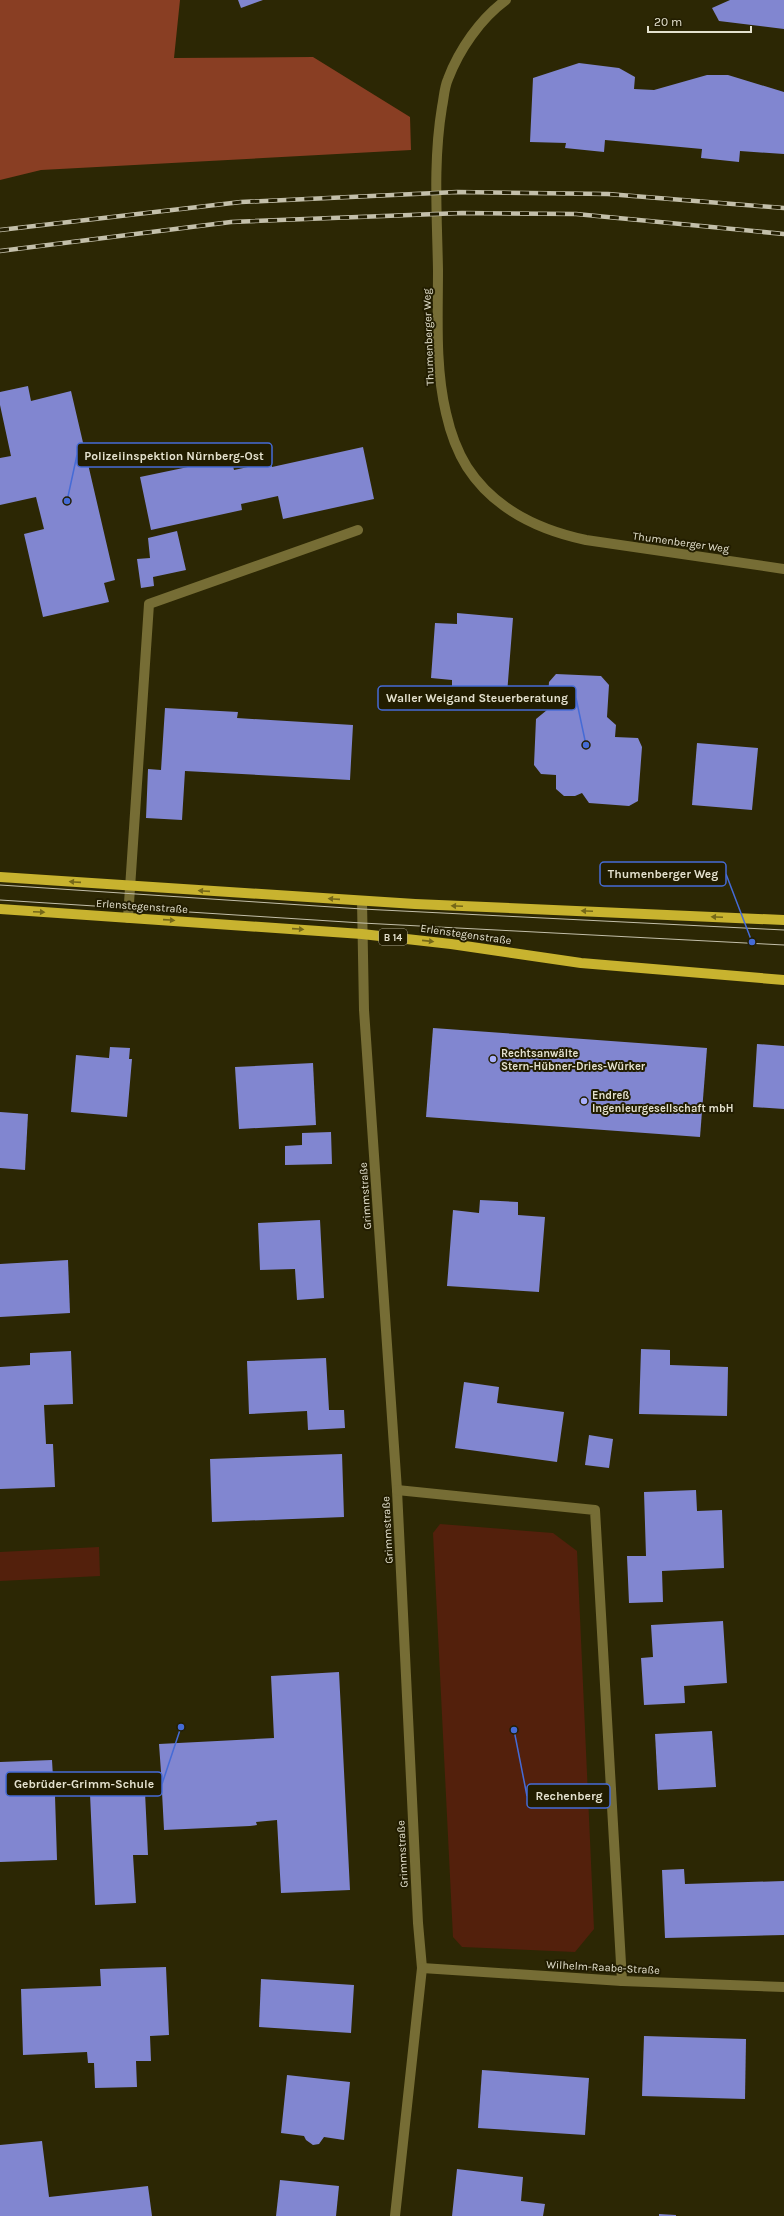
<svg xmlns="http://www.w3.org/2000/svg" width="784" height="2216" viewBox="0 0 784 2216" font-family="Karla,sans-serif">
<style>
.green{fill:#53200c}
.forest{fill:#893e23}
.building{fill:#8186d0}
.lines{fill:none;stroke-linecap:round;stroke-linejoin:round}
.minor{stroke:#766d35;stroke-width:10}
.major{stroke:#c8b32f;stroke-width:10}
.tram{stroke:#c3bfaa;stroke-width:1}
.rail-casing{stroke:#c3bfaa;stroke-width:4.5}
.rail{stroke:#221d00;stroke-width:3;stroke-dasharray:9;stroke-linecap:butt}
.oneway{fill:#756818}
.poi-dot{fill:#a9b0fc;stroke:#221d00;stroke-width:1.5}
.labels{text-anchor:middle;stroke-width:4;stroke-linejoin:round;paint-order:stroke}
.shield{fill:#221d00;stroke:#aaa690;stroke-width:1}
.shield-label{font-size:10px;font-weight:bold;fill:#e4e1ce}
.street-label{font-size:11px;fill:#e4e1ce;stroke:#221d00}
.poi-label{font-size:11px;font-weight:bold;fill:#e4e1ce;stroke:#221d00;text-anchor:start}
.leader{fill:none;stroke:#456bd6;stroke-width:1.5}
.callout-dot{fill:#456bd6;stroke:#221d00;stroke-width:1.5}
.callout{fill:#221d00;stroke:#456bd6;stroke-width:1.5}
.callout-label{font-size:12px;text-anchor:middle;font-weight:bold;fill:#e4e1ce}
</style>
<rect width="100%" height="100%" fill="#2c2704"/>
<g class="green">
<path d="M440 1524 553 1533 577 1551 594 1929 575 1952 462 1947 453 1937 433 1533Z"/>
<path d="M99 1547 100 1576 0 1581V1552Z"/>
</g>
<path class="forest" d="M0 0H180L174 58 313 57 410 117 411 150 41 170 0 180Z"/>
<g class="building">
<path d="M238 0H263L241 8Z"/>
<path d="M730 0H784V29L719 21 712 8Z"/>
<path d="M579 63 619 68 635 77 634 89 654 90 707 75H728L784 92V154L740 151 739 162 701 158 702 149 605 140 604 152 565 148 566 143 530 142 533 78Z"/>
<path d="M28 386 31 401 71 391 115 580 104 583 109 602 43 617 24 534 44 529 36 497 0 505V458L11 456 0 405V392Z"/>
<path d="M363 447 374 499 283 519 278 496 241 504 242 510 151 530 140 477 231 458 234 470 271 462 272 467Z"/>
<path d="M177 531 186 570 153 577 154 586 141 588 137 559 150 558 148 538Z"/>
<path d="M457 613 513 618 507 694 490 693V700L470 698V691L452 690V680L431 678 435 623 457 624Z"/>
<path d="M556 674 601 676 609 685 607 717 616 725 615 737 638 738 642 747 638 801 629 806 589 803 582 793 575 796H564L556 789V775L541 774 534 765 536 719 547 710 549 682Z"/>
<path d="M165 708 238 712 237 718 353 725 350 780 185 771 182 820 146 818 148 769 161 770Z"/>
<path d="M697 743 758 748 752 810 692 805Z"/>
<path d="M433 1028 707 1048 700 1137 426 1117Z"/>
<path d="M757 1044 784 1046V1109L753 1107Z"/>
<path d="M110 1047 130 1048 129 1059H132L127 1117 71 1112 76 1055 109 1058Z"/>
<path d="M313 1063 316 1125 239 1129 235 1067Z"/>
<path d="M0 1112 28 1114 25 1170 0 1168Z"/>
<path d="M331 1132 332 1164 285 1165V1146L302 1145V1133Z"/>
<path d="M480 1200 518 1202V1215L545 1217 539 1292 447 1286 453 1210 479 1213Z"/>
<path d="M320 1220 324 1298 297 1300 295 1269 260 1270 258 1223Z"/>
<path d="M68 1260 70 1313 0 1317V1264Z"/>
<path d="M641 1349 670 1350V1365L728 1367 727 1416 639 1414Z"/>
<path d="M71 1351 73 1404 44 1405 46 1444H53L55 1487 0 1489V1367L30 1365V1353Z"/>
<path d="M326 1358 329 1410H344L345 1428 308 1430 307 1411 249 1414 247 1361Z"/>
<path d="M464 1382 499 1387 497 1403 564 1412 557 1462 455 1448Z"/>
<path d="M589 1435 613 1439 609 1468 585 1465Z"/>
<path d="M342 1454 344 1517 212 1522 210 1459Z"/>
<path d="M696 1490 697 1511 722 1510 724 1568 662 1571 663 1602 629 1603 627 1556H646L644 1492Z"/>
<path d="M723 1621 727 1683 684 1686 685 1703 644 1705 641 1658 653 1657 651 1625Z"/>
<path d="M339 1672 350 1890 281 1893 277 1820 256 1822 257 1825 250 1826 164 1830 162 1792H145L148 1855H133L136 1903 95 1905 90 1794 55 1796 57 1860 0 1862V1762L52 1760 53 1777 161 1772 159 1744 274 1738 271 1676Z"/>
<path d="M712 1731 716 1787 658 1790 655 1734Z"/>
<path d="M684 1869 685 1884 784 1881V1935L665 1938 662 1870Z"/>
<path d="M166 1967 169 2035 150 2036 151 2061H136L137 2087 95 2088 94 2063H88L87 2052 23 2055 21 1989 101 1986 100 1969Z"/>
<path d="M261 1979 354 1985 351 2033 259 2027Z"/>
<path d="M644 2036 746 2039 745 2099 642 2096Z"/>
<path d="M482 2070 589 2078 585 2135 478 2128Z"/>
<path d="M287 2075 350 2082 344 2140 324 2137 319 2144 313 2145 306 2140 304 2136 281 2133Z"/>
<path d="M42 2141 49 2197 148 2186 152 2216H0V2145Z"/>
<path d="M457 2169 523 2177 521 2201 545 2204 543 2216H452Z"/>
<path d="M280 2180 339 2186 336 2216H276Z"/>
<path d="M659 2214 676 2215V2216H659Z"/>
</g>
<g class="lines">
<g class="minor">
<path d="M506 0C480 19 459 50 448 79 444 88 444 98 442 107 433 161 437 215 438 270 438 317 435 367 446 413 450 431 457 451 467 467 494 509 539 530 586 540L784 569"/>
<path d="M362 901 364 1010 397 1490 418 1923 422 1968 395 2216"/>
<path d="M128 918 149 604 358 530"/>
<path d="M397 1490 595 1510 622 1981"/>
<path d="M422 1968 622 1981 784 1987"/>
</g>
<g class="major">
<path d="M0 877 415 904 784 920"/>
<path d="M0 909 362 934 451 944 581 963 784 980"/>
</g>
<g class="tram">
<path d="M0 885 362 909 784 930"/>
<path d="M0 900 362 923 784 945"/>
</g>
<defs>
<g id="rail">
<path d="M0 230 241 202 457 192 608 194 784 208"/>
<path d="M0 251 231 222 462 213 576 214 784 234"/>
</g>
</defs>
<use href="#rail" class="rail-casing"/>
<use href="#rail" class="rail"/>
</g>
<defs><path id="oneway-solid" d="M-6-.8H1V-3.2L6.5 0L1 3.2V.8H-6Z"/></defs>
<g class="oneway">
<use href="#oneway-solid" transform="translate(75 882) rotate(-176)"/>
<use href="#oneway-solid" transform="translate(204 891) rotate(-176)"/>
<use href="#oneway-solid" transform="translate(334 899) rotate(-176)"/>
<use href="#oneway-solid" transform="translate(457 906) rotate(-177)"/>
<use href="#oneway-solid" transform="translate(587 911) rotate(-178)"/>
<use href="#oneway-solid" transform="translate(39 912) rotate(3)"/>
<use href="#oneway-solid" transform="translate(717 917) rotate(-178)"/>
<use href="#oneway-solid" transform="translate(169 920) rotate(4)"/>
<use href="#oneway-solid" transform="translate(298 929) rotate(4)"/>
<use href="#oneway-solid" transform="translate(428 941) rotate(6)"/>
</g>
<g class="poi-dot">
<circle cx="493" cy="1059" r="4"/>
<circle cx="584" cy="1101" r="4"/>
</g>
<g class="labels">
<rect class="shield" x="379" y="929" width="28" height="16" rx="3"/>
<g class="shield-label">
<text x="393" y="941">B 14</text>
</g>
<g class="street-label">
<text transform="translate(428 337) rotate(-92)" y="4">Thumenberger Weg</text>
<text transform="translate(681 542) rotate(8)" y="4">Thumenberger Weg</text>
<text transform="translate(142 906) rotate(4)" y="4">Erlenstegenstraße</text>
<text transform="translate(466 934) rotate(8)" y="4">Erlenstegenstraße</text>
<text transform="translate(365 1196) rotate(-94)" y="4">Grimmstraße</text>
<text transform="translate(387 1530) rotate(-93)" y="4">Grimmstraße</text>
<text transform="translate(402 1854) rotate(-93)" y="4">Grimmstraße</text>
<text transform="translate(603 1967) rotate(3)" y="4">Wilhelm-Raabe-Straße</text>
</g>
<g class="poi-label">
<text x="501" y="1057">Rechtsanwälte<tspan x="501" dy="13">Stern-Hübner-Dries-Würker</tspan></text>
<text x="592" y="1099">Endreß<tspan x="592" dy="13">Ingenieurgesellschaft mbH</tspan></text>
</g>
</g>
<path class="leader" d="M67 501L77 455M586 745L576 698M752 942L726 874M181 1727L162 1784M514 1730L527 1796"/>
<g class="callout-dot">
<circle cx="67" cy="501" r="4"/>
<circle cx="586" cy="745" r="4"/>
<circle cx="752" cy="942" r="4"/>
<circle cx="181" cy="1727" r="4"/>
<circle cx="514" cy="1730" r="4"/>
</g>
<g class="callout">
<rect x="77" y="443" width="195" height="24" rx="4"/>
<rect x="378" y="686" width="198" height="24" rx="4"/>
<rect x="600" y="862" width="126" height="24" rx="4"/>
<rect x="6" y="1772" width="156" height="24" rx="4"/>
<rect x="527" y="1784" width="83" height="24" rx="4"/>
</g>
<g class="callout-label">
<text x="174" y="460">Polizeiinspektion Nürnberg-Ost</text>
<text x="477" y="702">Waller Weigand Steuerberatung</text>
<text x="663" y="878">Thumenberger Weg</text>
<text x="84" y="1788">Gebrüder-Grimm-Schule</text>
<text x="569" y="1800">Rechenberg</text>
</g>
<path d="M648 26v6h103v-6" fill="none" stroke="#e4e1ce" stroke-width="2"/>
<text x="654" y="26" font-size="12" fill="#e4e1ce" stroke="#221d00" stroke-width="3" paint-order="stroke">20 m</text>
</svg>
